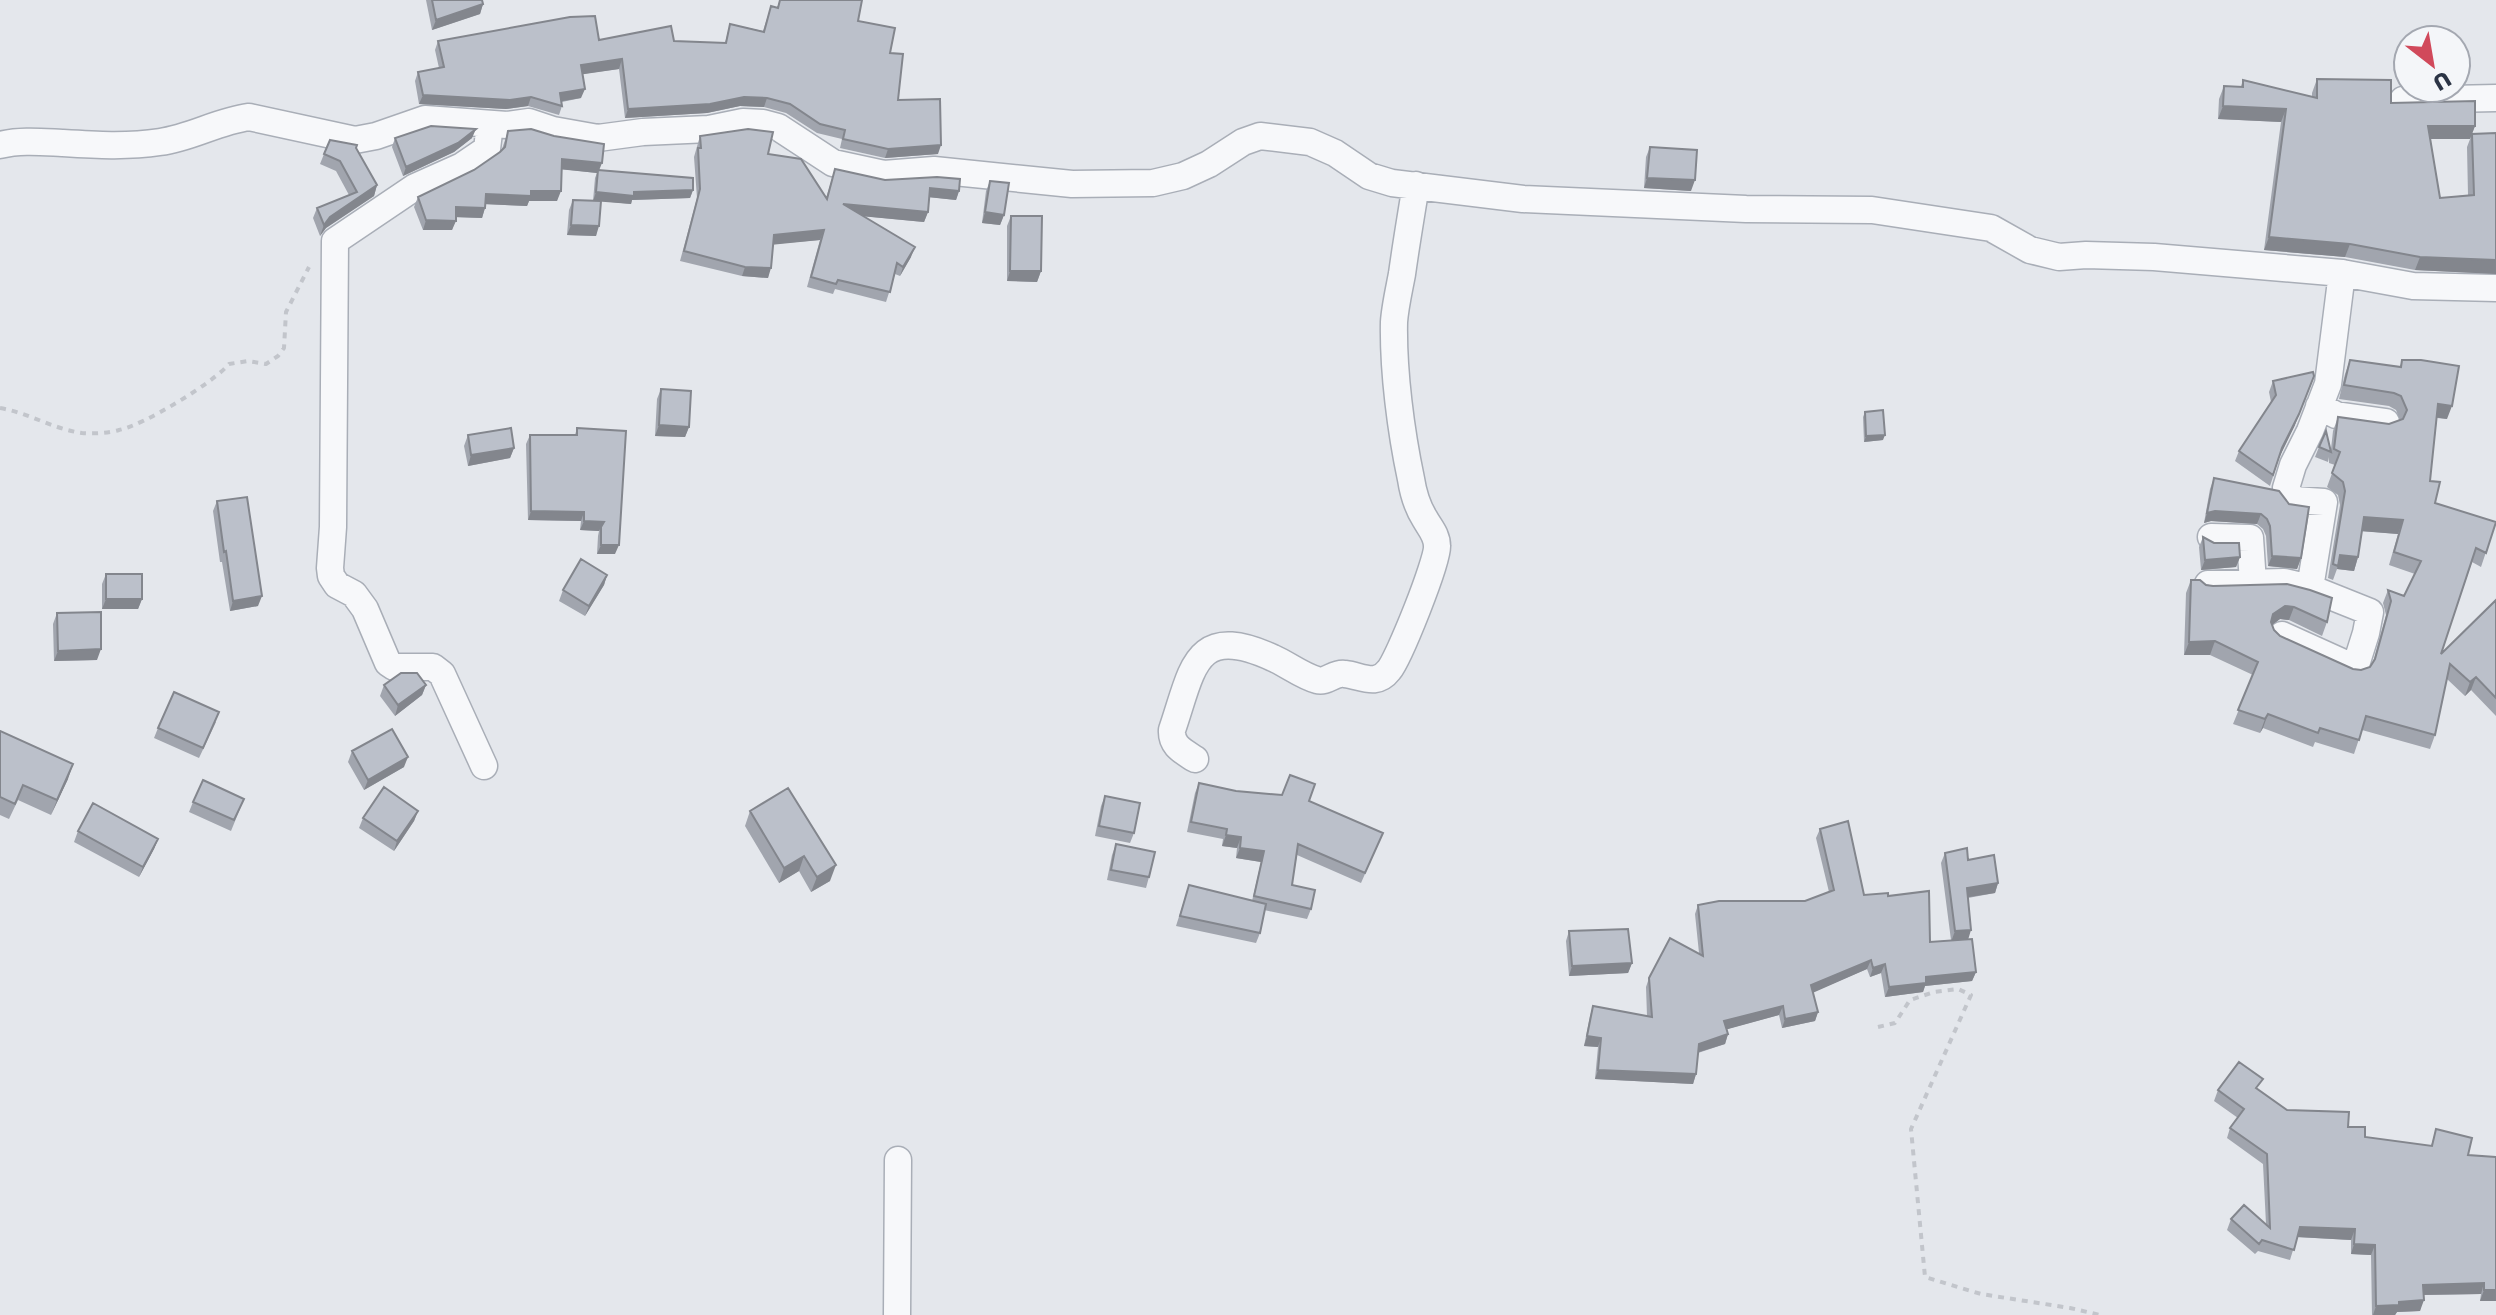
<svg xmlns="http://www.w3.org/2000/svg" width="2496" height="1315" font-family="'Golos Text',sans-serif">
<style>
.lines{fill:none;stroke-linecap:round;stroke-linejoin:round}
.minor-casing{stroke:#a9aeb7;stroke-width:29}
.path{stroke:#c2c5cb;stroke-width:4;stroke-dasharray:6 6;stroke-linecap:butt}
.minor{stroke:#f7f8fa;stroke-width:26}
.wall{fill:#a1a5ae}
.shaded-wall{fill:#83868d}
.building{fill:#bbc0ca;stroke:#83868d;stroke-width:2}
</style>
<rect width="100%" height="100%" fill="#e4e7ec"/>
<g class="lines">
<!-- minor casing -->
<g class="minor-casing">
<path id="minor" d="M 2403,100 L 2496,98
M 0,145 C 20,140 41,142 62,143 C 95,145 127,147 160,142 C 191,138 218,121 249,117 L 355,140 L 376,136 L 425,119 L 507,125 L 529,122 L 553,130 L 598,138 L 643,132 L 709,129 L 743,122 L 763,123 L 778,127 L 833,163 L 884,174 L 934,170 L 1072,184 L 1153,183 L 1183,176 L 1209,164 L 1243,142 L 1260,136 L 1310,142 L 1335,153 L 1369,176 L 1392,183 L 1523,199 L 1746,209 L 1872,210 L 1991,228 L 2030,250 L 2059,257 L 2086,255 L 2154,257 L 2342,273 L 2413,286 L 2496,288
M 2319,406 L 2336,415 L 2386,422
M 2211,537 L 2250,538 L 2253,583
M 2208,584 L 2284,582 L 2310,588
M 2282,635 L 2355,668 L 2366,633 L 2370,612 L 2310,588 L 2324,502 L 2293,500 L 2286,488 L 2293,465 L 2310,431 L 2328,384 L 2342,273
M 1195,759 C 1183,751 1171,746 1172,730 C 1193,669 1194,622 1273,658 C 1287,664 1302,676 1317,680 C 1327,683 1334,672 1345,674 C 1362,676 1376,687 1389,670 C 1399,658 1438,561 1437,546 C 1437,535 1430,528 1425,519 C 1418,508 1413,492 1411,479 C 1401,432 1393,371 1394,322 C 1395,307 1399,290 1402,274 C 1406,245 1411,215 1416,185
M 484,766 L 442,674 L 433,667 L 394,667 L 388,663 L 365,609 L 354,594 L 337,585 L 331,576 L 330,568 L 333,527 L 335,241 L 415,187 L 462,166 L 487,149 L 490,124
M 897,1315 L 898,1160"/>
</g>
<!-- path -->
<path class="path" d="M 0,408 C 29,413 53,429 82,433 C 93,434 109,433 119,430 C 144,425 213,383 229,364 L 248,361 L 266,364 L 278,356 L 284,348 L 286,312 L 309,267
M 1878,1027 L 1895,1023 L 1910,1000 L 1934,992 L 1958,989 L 1971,995 L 1911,1129 L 1925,1277 L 1981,1294 L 2070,1308 L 2100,1315"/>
<!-- minor -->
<use href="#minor" class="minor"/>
</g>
<!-- wall -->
<path class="wall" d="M 426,0 L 482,0 L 483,4 L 480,14 L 432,30 Z
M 780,0 L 862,0 L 858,21 L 890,53 L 898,100 L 938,154 L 885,158 L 840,148 L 842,139 L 817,133 L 786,113 L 764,107 L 740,106 L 707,113 L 625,118 L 619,69 L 582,74 L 581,98 L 562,102 L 562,106 L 559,115 L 528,106 L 506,109 L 419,104 L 415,81 L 418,72 L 439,68 L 435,50 L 438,41 L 599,40 L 725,43 L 730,24 L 763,31 L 771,6 L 777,8 Z
M 2317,79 L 2391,103 L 2475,126 L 2470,139 L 2430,139 L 2440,198 L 2468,195 L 2467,147 L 2472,134 L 2496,133 L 2496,274 L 2415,270 L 2345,257 L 2264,250 L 2281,122 L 2218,119 L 2219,99 L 2224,86 L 2241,86 L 2243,80 L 2312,97 L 2312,93 Z
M 508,131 L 600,170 L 693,190 L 690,198 L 632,200 L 631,204 L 601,201 L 596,236 L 567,235 L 569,210 L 573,200 L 593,201 L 595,178 L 597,173 L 561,169 L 557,201 L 529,201 L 527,206 L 486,204 L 482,218 L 456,217 L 452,230 L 423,230 L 414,207 L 418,197 L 474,170 L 500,152 L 502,149 Z
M 700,136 L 768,154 L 826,198 L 835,169 L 885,180 L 959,191 L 956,200 L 929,197 L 928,212 L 924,222 L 862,216 L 911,257 L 900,276 L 895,274 L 886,302 L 835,289 L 833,294 L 807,287 L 820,240 L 773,244 L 768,278 L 742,276 L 680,261 L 697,198 L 694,157 Z
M 395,138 L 472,138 L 454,152 L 403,176 L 392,147 Z
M 1650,147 L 1691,191 L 1644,188 L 1646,157 Z
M 356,148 L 377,185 L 374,196 L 326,228 L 320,236 L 313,218 L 317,208 L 349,195 L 336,171 L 320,164 L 324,154 Z
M 990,181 L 1004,215 L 1000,225 L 982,223 L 986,191 Z
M 1011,216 L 1041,271 L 1037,282 L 1007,281 L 1007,226 Z
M 2350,360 L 2400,367 L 2402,360 L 2447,419 L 2437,418 L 2430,481 L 2435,503 L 2496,522 L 2481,567 L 2472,562 L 2441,654 L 2496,600 L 2496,716 L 2471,690 L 2465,696 L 2447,679 L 2435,735 L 2430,749 L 2362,730 L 2354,754 L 2315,742 L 2313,747 L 2263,728 L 2260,733 L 2233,724 L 2253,675 L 2210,655 L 2184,655 L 2186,593 L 2191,580 L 2213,586 L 2287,584 L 2327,622 L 2322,636 L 2289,620 L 2280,619 L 2272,625 L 2274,630 L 2280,636 L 2353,669 L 2361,670 L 2370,667 L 2373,662 L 2386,615 L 2383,603 L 2388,590 L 2404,596 L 2415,574 L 2389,565 L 2398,534 L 2362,531 L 2358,557 L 2354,571 L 2337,569 L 2333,580 L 2328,578 L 2340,505 L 2338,495 L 2327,487 L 2335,465 L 2329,463 L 2329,457 L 2328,462 L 2315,457 L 2319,447 L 2331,449 L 2333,431 L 2338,417 L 2389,424 L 2400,420 L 2396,410 L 2389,406 L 2339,399 L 2345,374 Z
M 2273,381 L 2295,425 L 2280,455 L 2270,486 L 2235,461 L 2239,451 L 2271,402 L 2269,392 Z
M 661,389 L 689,427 L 685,437 L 655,436 L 657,399 Z
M 1865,412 L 1883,440 L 1864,442 L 1863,417 Z
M 577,428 L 615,554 L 597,554 L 598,536 L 599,531 L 580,530 L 581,521 L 528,520 L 526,444 L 530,435 L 575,435 Z
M 468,435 L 514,448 L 510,458 L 468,466 L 464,446 Z
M 2214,478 L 2279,491 L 2301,558 L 2297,569 L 2268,566 L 2266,536 L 2263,529 L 2257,524 L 2211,521 L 2204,523 L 2210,489 Z
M 217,501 L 258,606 L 230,611 L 222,562 L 220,562 L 213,511 Z
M 2203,537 L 2240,557 L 2236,567 L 2201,570 L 2199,547 Z
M 106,574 L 142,599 L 138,609 L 102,609 L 102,584 Z
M 607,575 L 604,585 L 585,616 L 559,601 L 563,590 Z
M 57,613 L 97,660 L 54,661 L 53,624 Z
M 384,685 L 426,685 L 422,695 L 395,716 L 380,696 Z
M 216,722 L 199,758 L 154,738 L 158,728 Z
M 0,731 L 68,779 L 51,815 L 18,800 L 9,819 L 0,815 Z
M 352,751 L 404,767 L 364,790 L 348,762 Z
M 1199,783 L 1236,791 L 1309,801 L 1383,833 L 1361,883 L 1297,855 L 1292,885 L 1311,909 L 1307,919 L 1264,910 L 1260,933 L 1256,943 L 1176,926 L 1189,885 L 1252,901 L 1261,862 L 1236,858 L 1237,848 L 1222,846 L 1223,839 L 1187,832 L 1195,793 Z
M 788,788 L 830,881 L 811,892 L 799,871 L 779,883 L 745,826 L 750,811 Z
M 1105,796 L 1134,833 L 1130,843 L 1095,836 L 1101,806 Z
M 244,799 L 231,831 L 189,812 L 193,802 Z
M 418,811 L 414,821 L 394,851 L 359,828 L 363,818 Z
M 1820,829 L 1864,895 L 1888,896 L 1930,942 L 1951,940 L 1941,863 L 1945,853 L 1968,860 L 1998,883 L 1995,893 L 1968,898 L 1968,939 L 1976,972 L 1972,981 L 1925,986 L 1923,992 L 1885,997 L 1881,973 L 1870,977 L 1867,969 L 1813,992 L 1818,1012 L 1815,1021 L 1782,1028 L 1779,1015 L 1727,1029 L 1728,1034 L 1725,1044 L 1698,1053 L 1696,1074 L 1693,1084 L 1595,1079 L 1598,1047 L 1584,1046 L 1590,1016 L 1593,1006 L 1647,1016 L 1646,987 L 1649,978 L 1699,953 L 1695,914 L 1698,905 L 1805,901 L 1829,892 L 1816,838 Z
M 78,831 L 158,839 L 154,849 L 139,877 L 74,842 Z
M 1116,844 L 1149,877 L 1146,888 L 1107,880 L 1112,855 Z
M 1569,931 L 1632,963 L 1628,973 L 1569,976 L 1566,941 Z
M 2218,1090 L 2259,1090 L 2287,1110 L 2348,1127 L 2365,1137 L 2431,1146 L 2436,1129 L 2468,1155 L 2495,1181 L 2496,1301 L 2480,1301 L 2481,1294 L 2423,1295 L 2420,1311 L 2397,1312 L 2395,1315 L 2372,1315 L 2371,1255 L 2351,1254 L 2351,1240 L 2297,1237 L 2290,1260 L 2258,1251 L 2255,1254 L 2227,1230 L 2231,1219 L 2266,1224 L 2263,1164 L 2227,1138 L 2230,1128 L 2238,1118 L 2214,1101 Z"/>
<!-- shaded-wall -->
<path class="shaded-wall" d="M 483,4 L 480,14 L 432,30 L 436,20 Z
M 622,59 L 619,69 L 578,75 L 581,65 Z
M 585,89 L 581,98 L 557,102 L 560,93 Z
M 423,95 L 531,97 L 528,106 L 506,109 L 419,104 Z
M 744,97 L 767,98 L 764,107 L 740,106 L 707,113 L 625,118 L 628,109 Z
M 2223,106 L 2286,109 L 2281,122 L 2218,119 Z
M 2428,126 L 2475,126 L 2470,139 L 2423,139 Z
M 476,129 L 472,138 L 454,152 L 403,176 L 406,167 Z
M 941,145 L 938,154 L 885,158 L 888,149 Z
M 562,159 L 602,163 L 598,173 L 598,170 L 597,173 L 558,169 Z
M 1647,178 L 1695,180 L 1691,191 L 1644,188 Z
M 377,185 L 374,196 L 326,228 L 320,236 L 324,225 L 330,217 Z
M 930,188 L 959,191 L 956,200 L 927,197 Z
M 693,190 L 690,198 L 632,200 L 631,204 L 593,201 L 596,192 Z
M 531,191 L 561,191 L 557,201 L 529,201 L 527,206 L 482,204 L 486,194 Z
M 843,204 L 928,212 L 924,222 L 839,214 Z
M 456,207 L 485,208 L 482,218 L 453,217 Z
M 985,212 L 1004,215 L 1000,225 L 982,223 Z
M 426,220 L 456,221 L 452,230 L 423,230 Z
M 571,225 L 599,226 L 596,236 L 567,235 Z
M 824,230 L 820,240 L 770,245 L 774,235 Z
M 2269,237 L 2350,244 L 2345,257 L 2264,250 Z
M 915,247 L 911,257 L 900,276 L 903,267 Z
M 2420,257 L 2496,260 L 2496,274 L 2415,270 Z
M 745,267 L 771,268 L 768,278 L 742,276 Z
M 1010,271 L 1041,271 L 1037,282 L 1007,281 Z
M 2310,386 L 2295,425 L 2279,458 L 2282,448 Z
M 2438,404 L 2452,406 L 2447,419 L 2433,417 Z
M 659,425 L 689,427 L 685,437 L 655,436 Z
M 1885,435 L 1883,440 L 1864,442 L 1866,436 Z
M 514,448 L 510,458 L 468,466 L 471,455 Z
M 531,511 L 584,512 L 581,521 L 528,520 Z
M 2215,511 L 2261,514 L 2257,524 L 2211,521 L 2204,523 L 2207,513 Z
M 2364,517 L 2403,520 L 2398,534 L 2359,531 Z
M 584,521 L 604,522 L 599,531 L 580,530 Z
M 601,545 L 619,545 L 615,554 L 597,554 Z
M 2340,555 L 2358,557 L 2354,571 L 2337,569 Z
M 2272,556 L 2301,558 L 2297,569 L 2268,566 Z
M 2240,557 L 2236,567 L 2201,570 L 2205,560 Z
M 607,575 L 604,585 L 585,616 L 589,606 Z
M 262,596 L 258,606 L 230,611 L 233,601 Z
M 106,599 L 142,599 L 138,609 L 102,609 Z
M 2285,606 L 2294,607 L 2289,620 L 2280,619 L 2268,628 L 2273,614 Z
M 2215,641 L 2210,655 L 2184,655 L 2189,642 Z
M 101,649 L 97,660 L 54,661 L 58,651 Z
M 2476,677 L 2471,690 L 2465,696 L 2470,682 Z
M 426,685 L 422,695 L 395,716 L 398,705 Z
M 2268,714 L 2263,728 L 2260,733 L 2265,719 Z
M 408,757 L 404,767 L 364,790 L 368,780 Z
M 73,764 L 68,779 L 51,815 L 57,800 Z
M 418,811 L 414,821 L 394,851 L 397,841 Z
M 1226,835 L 1241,837 L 1237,848 L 1222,846 Z
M 158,839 L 154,849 L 139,877 L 143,867 Z
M 1240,848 L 1264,851 L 1261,862 L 1236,858 Z
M 804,856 L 799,871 L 779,883 L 784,868 Z
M 836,865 L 830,881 L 811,892 L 817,877 Z
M 1998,883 L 1995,893 L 1963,898 L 1967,888 Z
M 1971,930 L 1968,940 L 1951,942 L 1955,931 Z
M 1871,960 L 1867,969 L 1808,995 L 1811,985 Z
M 1632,963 L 1628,973 L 1569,976 L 1572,966 Z
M 1885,964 L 1881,973 L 1870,977 L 1873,968 Z
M 1976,972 L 1972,981 L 1925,986 L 1923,992 L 1885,997 L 1889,987 L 1926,977 Z
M 1783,1006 L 1779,1015 L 1721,1031 L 1724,1021 Z
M 1818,1012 L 1815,1021 L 1782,1028 L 1785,1019 Z
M 1728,1034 L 1725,1044 L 1696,1053 L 1699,1044 Z
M 1587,1036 L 1601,1038 L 1598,1047 L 1584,1046 Z
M 1598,1070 L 1696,1074 L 1693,1084 L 1595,1079 Z
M 2300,1227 L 2355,1229 L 2351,1240 L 2297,1237 Z
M 2354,1244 L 2375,1245 L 2371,1255 L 2351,1254 Z
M 2484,1283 L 2481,1294 L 2419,1295 L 2423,1285 Z
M 2484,1290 L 2496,1290 L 2496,1301 L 2480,1301 Z
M 2424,1300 L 2420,1311 L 2397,1312 L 2395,1315 L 2373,1315 L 2376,1306 L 2399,1302 Z"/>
<!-- building -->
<path class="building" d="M 432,0 L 482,0 L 483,4 L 436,20 Z
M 780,0 L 862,0 L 858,21 L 895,28 L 890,53 L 903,54 L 898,100 L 940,99 L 941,145 L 888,149 L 843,139 L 845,130 L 820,124 L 790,104 L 767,98 L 744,97 L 710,104 L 628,109 L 622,59 L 581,65 L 585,89 L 560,93 L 562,106 L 531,97 L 510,100 L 423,95 L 418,72 L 444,67 L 438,41 L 570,17 L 595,16 L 599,40 L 671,26 L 674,41 L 726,43 L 730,24 L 764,32 L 771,6 L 778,8 Z
M 2317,79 L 2391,80 L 2391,103 L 2475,101 L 2475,126 L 2428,126 L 2440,198 L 2474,195 L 2472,134 L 2496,133 L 2496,260 L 2420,257 L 2350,244 L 2269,237 L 2286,109 L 2223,106 L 2224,86 L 2243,87 L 2243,80 L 2317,98 Z
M 431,126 L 476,129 L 458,143 L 406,167 L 395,138 Z
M 531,129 L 554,136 L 604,144 L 602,163 L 562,159 L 561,191 L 531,191 L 531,196 L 486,194 L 485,208 L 456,207 L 456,221 L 426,220 L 418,197 L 474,170 L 500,152 L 505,147 L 508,131 Z
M 748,129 L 773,132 L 768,154 L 801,159 L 827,199 L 835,169 L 885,180 L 937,177 L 960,179 L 959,191 L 930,188 L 928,212 L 843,204 L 915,247 L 903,267 L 897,263 L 890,292 L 838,280 L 836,284 L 811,277 L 824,230 L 774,235 L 771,268 L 745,267 L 684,251 L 700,189 L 698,148 L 701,148 L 700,136 Z
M 330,140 L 357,145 L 356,148 L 377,185 L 330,217 L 324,225 L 317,208 L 357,192 L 340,161 L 324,154 Z
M 1650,147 L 1697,150 L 1695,180 L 1647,178 Z
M 598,170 L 693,178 L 693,190 L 634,192 L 634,196 L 596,192 Z
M 990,181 L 1009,183 L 1004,215 L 985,212 Z
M 573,200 L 601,201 L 599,226 L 571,225 Z
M 1011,216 L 1042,216 L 1041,271 L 1010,271 Z
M 2350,360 L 2401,367 L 2402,360 L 2421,360 L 2459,366 L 2452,406 L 2438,404 L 2430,481 L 2440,482 L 2435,503 L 2496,522 L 2486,553 L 2476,548 L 2441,654 L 2496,600 L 2496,698 L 2476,677 L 2470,682 L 2450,664 L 2435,735 L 2366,716 L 2359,740 L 2320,728 L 2318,733 L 2268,714 L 2265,719 L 2238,710 L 2258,662 L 2215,641 L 2189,642 L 2191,580 L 2200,580 L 2206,585 L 2213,586 L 2287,584 L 2310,590 L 2332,598 L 2327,622 L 2294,607 L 2285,606 L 2273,614 L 2271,622 L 2274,630 L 2280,636 L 2353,669 L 2361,670 L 2370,667 L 2375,659 L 2391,601 L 2388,590 L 2404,596 L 2421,561 L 2394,552 L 2403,520 L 2364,517 L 2358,557 L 2340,555 L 2338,566 L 2333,564 L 2345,491 L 2343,482 L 2332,473 L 2340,452 L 2334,449 L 2338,417 L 2389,424 L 2403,419 L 2407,410 L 2401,396 L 2394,393 L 2344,385 Z
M 2313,372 L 2314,376 L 2299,414 L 2282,448 L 2273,475 L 2239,451 L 2276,395 L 2273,381 Z
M 661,389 L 691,391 L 689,427 L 659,425 Z
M 1883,410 L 1885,435 L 1866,436 L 1865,412 Z
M 511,428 L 514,448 L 471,455 L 468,435 Z
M 577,428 L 626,431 L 619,545 L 601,545 L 601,527 L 604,522 L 584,521 L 584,512 L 531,511 L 530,435 L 577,435 Z
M 2326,431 L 2331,452 L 2319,447 Z
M 2214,478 L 2279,491 L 2289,504 L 2309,507 L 2301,558 L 2272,556 L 2270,526 L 2267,519 L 2261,514 L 2215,511 L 2207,513 Z
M 247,497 L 262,596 L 233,601 L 226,551 L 224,552 L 217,501 Z
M 2203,537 L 2214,543 L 2239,543 L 2240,557 L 2205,560 Z
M 581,559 L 607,575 L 589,606 L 563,590 Z
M 106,574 L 142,574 L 142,599 L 106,599 Z
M 101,612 L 101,649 L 58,651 L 57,613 Z
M 401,673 L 417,673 L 426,685 L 398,705 L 384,685 Z
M 174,692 L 219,712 L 203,748 L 158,728 Z
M 392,729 L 408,757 L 368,780 L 352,751 Z
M 0,731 L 73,764 L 57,800 L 23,785 L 15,804 L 0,797 Z
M 1290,775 L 1315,784 L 1309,801 L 1383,833 L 1365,873 L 1298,844 L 1292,885 L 1315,890 L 1311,909 L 1254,896 L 1264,851 L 1240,848 L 1241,837 L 1226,835 L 1227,829 L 1191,822 L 1199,783 L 1236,791 L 1282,795 Z
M 203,780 L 244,799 L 234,820 L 193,802 Z
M 384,787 L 418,811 L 397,841 L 363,818 Z
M 788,788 L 836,865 L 817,877 L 804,856 L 784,868 L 750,811 Z
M 1105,796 L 1140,803 L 1134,833 L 1099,826 Z
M 93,803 L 158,839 L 143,867 L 78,831 Z
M 1848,821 L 1864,895 L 1888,893 L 1888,896 L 1929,891 L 1930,942 L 1972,939 L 1976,972 L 1926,977 L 1926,983 L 1889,987 L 1885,964 L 1873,968 L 1871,960 L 1811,985 L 1818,1012 L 1785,1019 L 1783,1006 L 1724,1021 L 1728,1034 L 1699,1044 L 1696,1074 L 1598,1070 L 1601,1038 L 1587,1036 L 1593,1006 L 1652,1017 L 1649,978 L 1670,938 L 1703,956 L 1698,905 L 1719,901 L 1805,901 L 1834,890 L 1820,829 Z
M 1116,844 L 1155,852 L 1149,877 L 1111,870 Z
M 1967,848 L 1968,860 L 1994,855 L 1998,883 L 1967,888 L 1971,930 L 1955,931 L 1945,853 Z
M 1189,885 L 1266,904 L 1260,933 L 1180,916 Z
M 1628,929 L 1632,963 L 1572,966 L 1569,931 Z
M 2239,1062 L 2263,1079 L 2256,1088 L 2287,1110 L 2349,1112 L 2348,1127 L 2365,1127 L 2365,1137 L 2432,1146 L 2436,1129 L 2472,1138 L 2468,1155 L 2496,1157 L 2496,1290 L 2484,1290 L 2484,1283 L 2423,1285 L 2424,1300 L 2399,1302 L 2399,1305 L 2376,1306 L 2375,1245 L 2354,1244 L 2355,1229 L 2300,1227 L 2294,1250 L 2262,1240 L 2259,1244 L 2231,1219 L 2244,1205 L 2270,1228 L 2267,1154 L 2230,1128 L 2244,1109 L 2218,1090 Z"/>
<!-- north arrow -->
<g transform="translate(2432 64) rotate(149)"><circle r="38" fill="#f4f6f9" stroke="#a4a8b1" stroke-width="2"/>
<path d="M0-6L14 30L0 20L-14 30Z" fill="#d1495b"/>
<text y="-12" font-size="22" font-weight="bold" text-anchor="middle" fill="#2b3445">U</text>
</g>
</svg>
